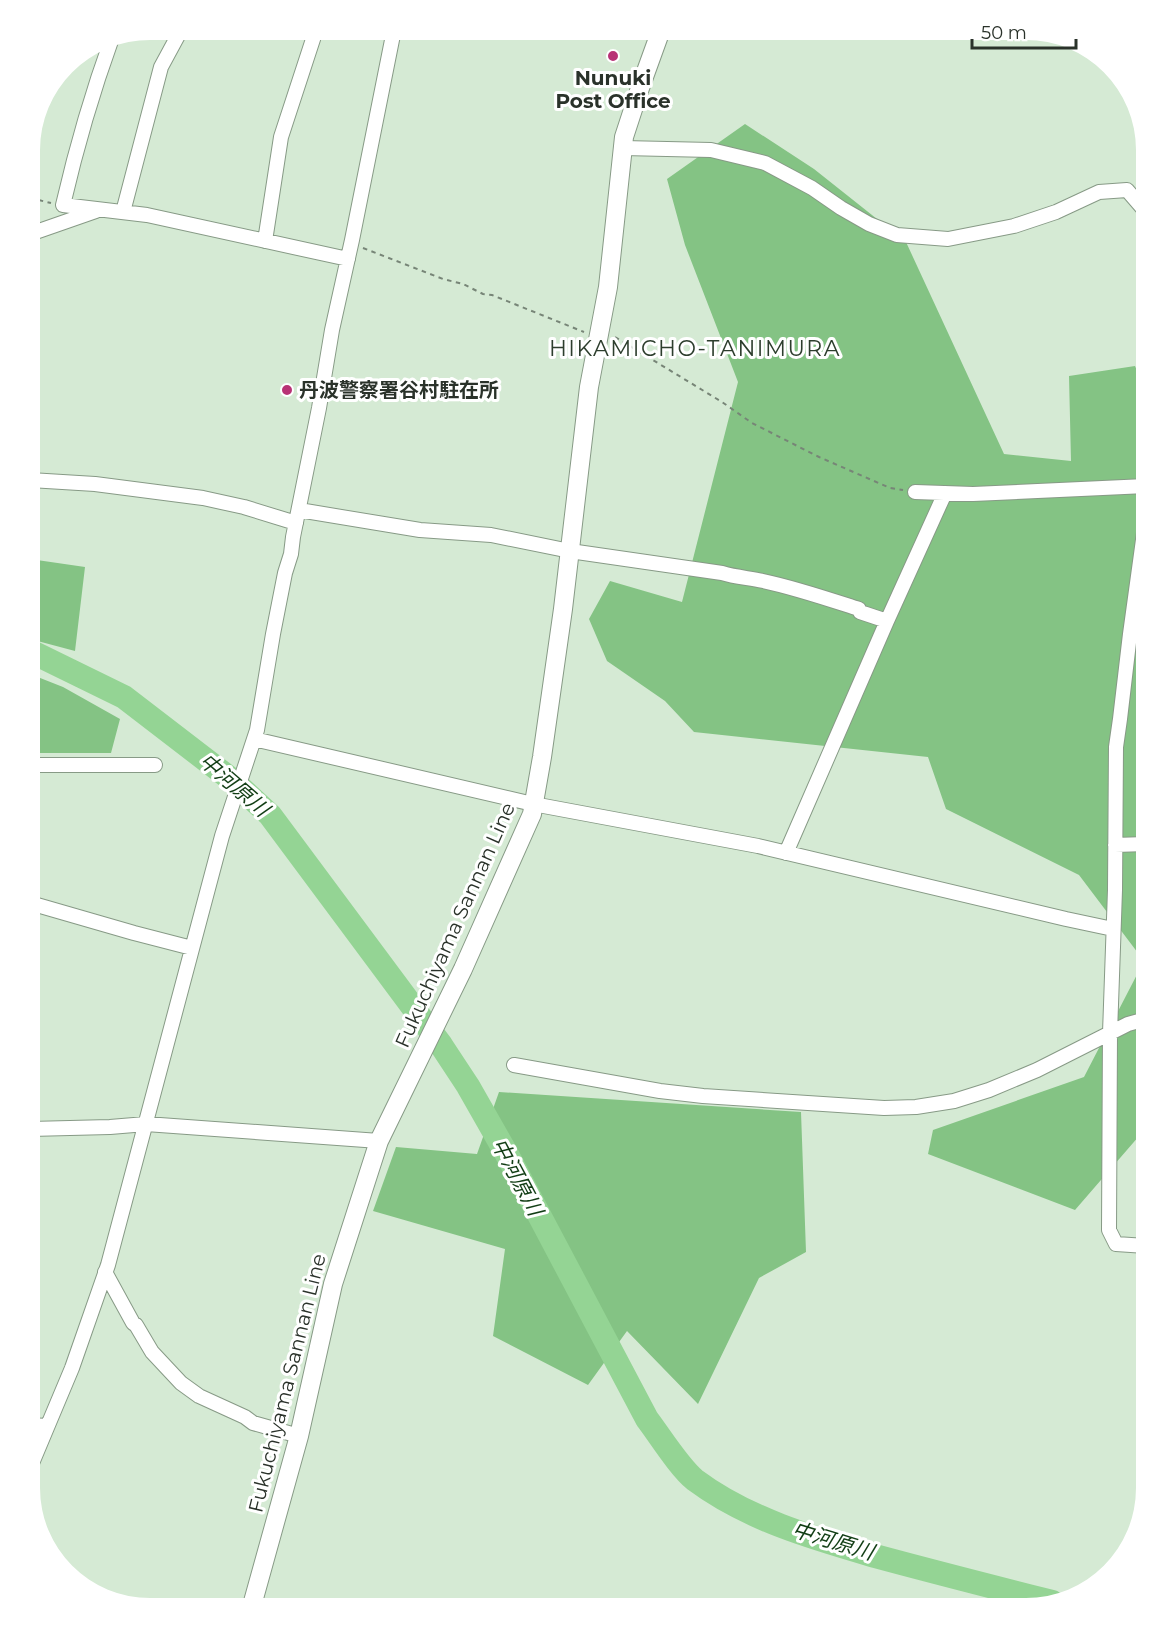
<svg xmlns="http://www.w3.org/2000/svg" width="1176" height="1639" font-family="Montserrat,'Noto Sans JP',sans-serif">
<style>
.forest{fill:#84c384}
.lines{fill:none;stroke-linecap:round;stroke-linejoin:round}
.river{stroke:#94d494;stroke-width:24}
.street-casing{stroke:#879a86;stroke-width:16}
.secondary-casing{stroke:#879a86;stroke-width:20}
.path{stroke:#778577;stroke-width:2;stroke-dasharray:4.5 4.5;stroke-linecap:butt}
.street{stroke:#fff;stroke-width:14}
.secondary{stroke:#fff;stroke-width:18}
.poi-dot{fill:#b83275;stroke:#fff;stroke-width:2}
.labels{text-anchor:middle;stroke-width:6;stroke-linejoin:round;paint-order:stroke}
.poi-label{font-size:20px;font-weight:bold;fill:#2a322a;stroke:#fff}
.street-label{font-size:20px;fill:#2a322a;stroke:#fff}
.water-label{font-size:21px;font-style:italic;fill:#123e15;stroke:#fff}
.quarter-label{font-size:22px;letter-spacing:1.5px;fill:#2d3e2d;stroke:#fff}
</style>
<rect width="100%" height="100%" fill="#d5ead4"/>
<!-- forest -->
<path class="forest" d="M 745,124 L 814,169 L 906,242 L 1004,454 L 1071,461 L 1069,376 L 1135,366 L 1146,391 L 1146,1128 L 1075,1210 L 928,1154 L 933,1130 L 1084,1077 L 1144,961 L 1079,875 L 946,809 L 928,757 L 694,732 L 665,701 L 607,661 L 589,619 L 610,581 L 682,602 L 738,382 L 685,245 L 667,179 Z
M 30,559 L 85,567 L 75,651 L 30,639 Z
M 30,674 L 63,687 L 120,719 L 111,753 L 30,753 Z
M 499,1092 L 801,1112 L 806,1252 L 759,1278 L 698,1404 L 627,1331 L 588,1385 L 493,1336 L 505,1249 L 373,1211 L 396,1147 L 477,1154 Z"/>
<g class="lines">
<!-- river -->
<path class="river" d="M 30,651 L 124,697 L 232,780 L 270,815 L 441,1045 L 468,1086 L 509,1158 L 647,1419 C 660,1436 679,1467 695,1480 C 747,1519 813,1538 875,1556 C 934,1572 993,1587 1052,1602"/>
<!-- street casing -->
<g class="street-casing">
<path id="street" d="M 112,38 C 92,93 76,149 63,205 L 147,215 L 348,259
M 623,148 L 711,150 L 765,163 L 812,188 L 841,208 L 869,224 L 897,235 L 948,239 L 1014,226 L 1056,212 L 1099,192 L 1127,190 L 1146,212
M 123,212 L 161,67 L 181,30
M 30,234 L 96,211
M 265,241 L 281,137 L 316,30
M 30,480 L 95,484 L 203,498 L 244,507 L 296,523
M 915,492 L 973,494 L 1146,486
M 299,510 L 420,530 L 491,535 L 570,551 L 722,573 C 735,577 749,578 763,581 C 796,588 828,599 859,609 L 860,612 L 887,621
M 254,739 L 533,804 L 758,846 L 1066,919 L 1113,929
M 30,765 L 155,765
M 1115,845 L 1146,844
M 786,853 L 887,621 L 945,493
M 30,903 L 134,933 L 192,948
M 514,1065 L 660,1091 L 703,1096 L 884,1108 L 916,1107 L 954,1101 L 989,1090 L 1037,1070 L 1128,1024 L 1146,1019
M 30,1129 L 110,1127 L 146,1124 L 379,1141
M 1146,1246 L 1116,1244 L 1109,1230 L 1110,1033 L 1115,890 L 1116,747 L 1120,719 L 1130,634 L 1146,518
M 105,1272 L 133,1323 L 136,1325 L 152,1352 L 181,1383 L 199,1396 L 245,1417 L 253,1423 L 299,1436
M 30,1425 L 47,1426
M 30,1468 L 72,1368 L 108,1265 L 222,836 L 257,730 L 273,634 L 285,573 L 291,554 L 293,537 L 319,408 L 332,330 L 352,240 L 394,30"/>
</g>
<!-- secondary casing -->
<g class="secondary-casing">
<path id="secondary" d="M 251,1609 L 299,1436 L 333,1284 L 379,1141 L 463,969 L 532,814 L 542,757 L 563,609 L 589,387 L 608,287 L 624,137 L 640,88 L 661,30"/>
</g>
<!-- path -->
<path class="path" d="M 30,198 L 51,203
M 363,248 L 443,279 L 463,284 L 483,294 L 492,295 L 584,332
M 615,337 L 722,402 L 752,423 L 819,457 L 890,488 L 903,490"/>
<!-- street -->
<use href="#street" class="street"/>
<!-- secondary -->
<use href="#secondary" class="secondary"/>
</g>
<!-- markers -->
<g class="poi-dot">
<circle cx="613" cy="56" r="6"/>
<circle cx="287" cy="390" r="6"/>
</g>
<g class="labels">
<!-- poi labels -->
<g class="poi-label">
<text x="613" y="85">Nunuki<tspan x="613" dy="23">Post Office</tspan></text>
<text x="299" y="397" text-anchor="start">丹波警察署谷村駐在所</text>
</g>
<!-- street labels -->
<g class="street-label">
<text transform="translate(455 925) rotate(-66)" y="7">Fukuchiyama Sannan Line</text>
<text transform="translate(287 1383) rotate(-76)" y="7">Fukuchiyama Sannan Line</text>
</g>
<!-- water labels -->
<g class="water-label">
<text transform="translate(234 785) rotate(41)" y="7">中河原川</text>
<text transform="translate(517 1177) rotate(62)" y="7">中河原川</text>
<text transform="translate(833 1541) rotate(17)" y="7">中河原川</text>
</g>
<!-- quarter labels -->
<g class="quarter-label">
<text x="695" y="356">HIKAMICHO-TANIMURA</text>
</g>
</g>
<!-- crop -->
<path d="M0 0H1176V1639H0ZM150 40H1026A110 110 0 0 1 1136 150V1488A110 110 0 0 1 1026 1598H150A110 110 0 0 1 40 1488V150A110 110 0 0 1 150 40Z" fill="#fff" fill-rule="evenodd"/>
<!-- scale -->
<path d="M972 39v9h104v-9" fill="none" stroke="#2a322a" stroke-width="3"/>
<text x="981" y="39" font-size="18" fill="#2a322a" stroke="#ffffff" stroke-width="4.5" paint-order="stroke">50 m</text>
</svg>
